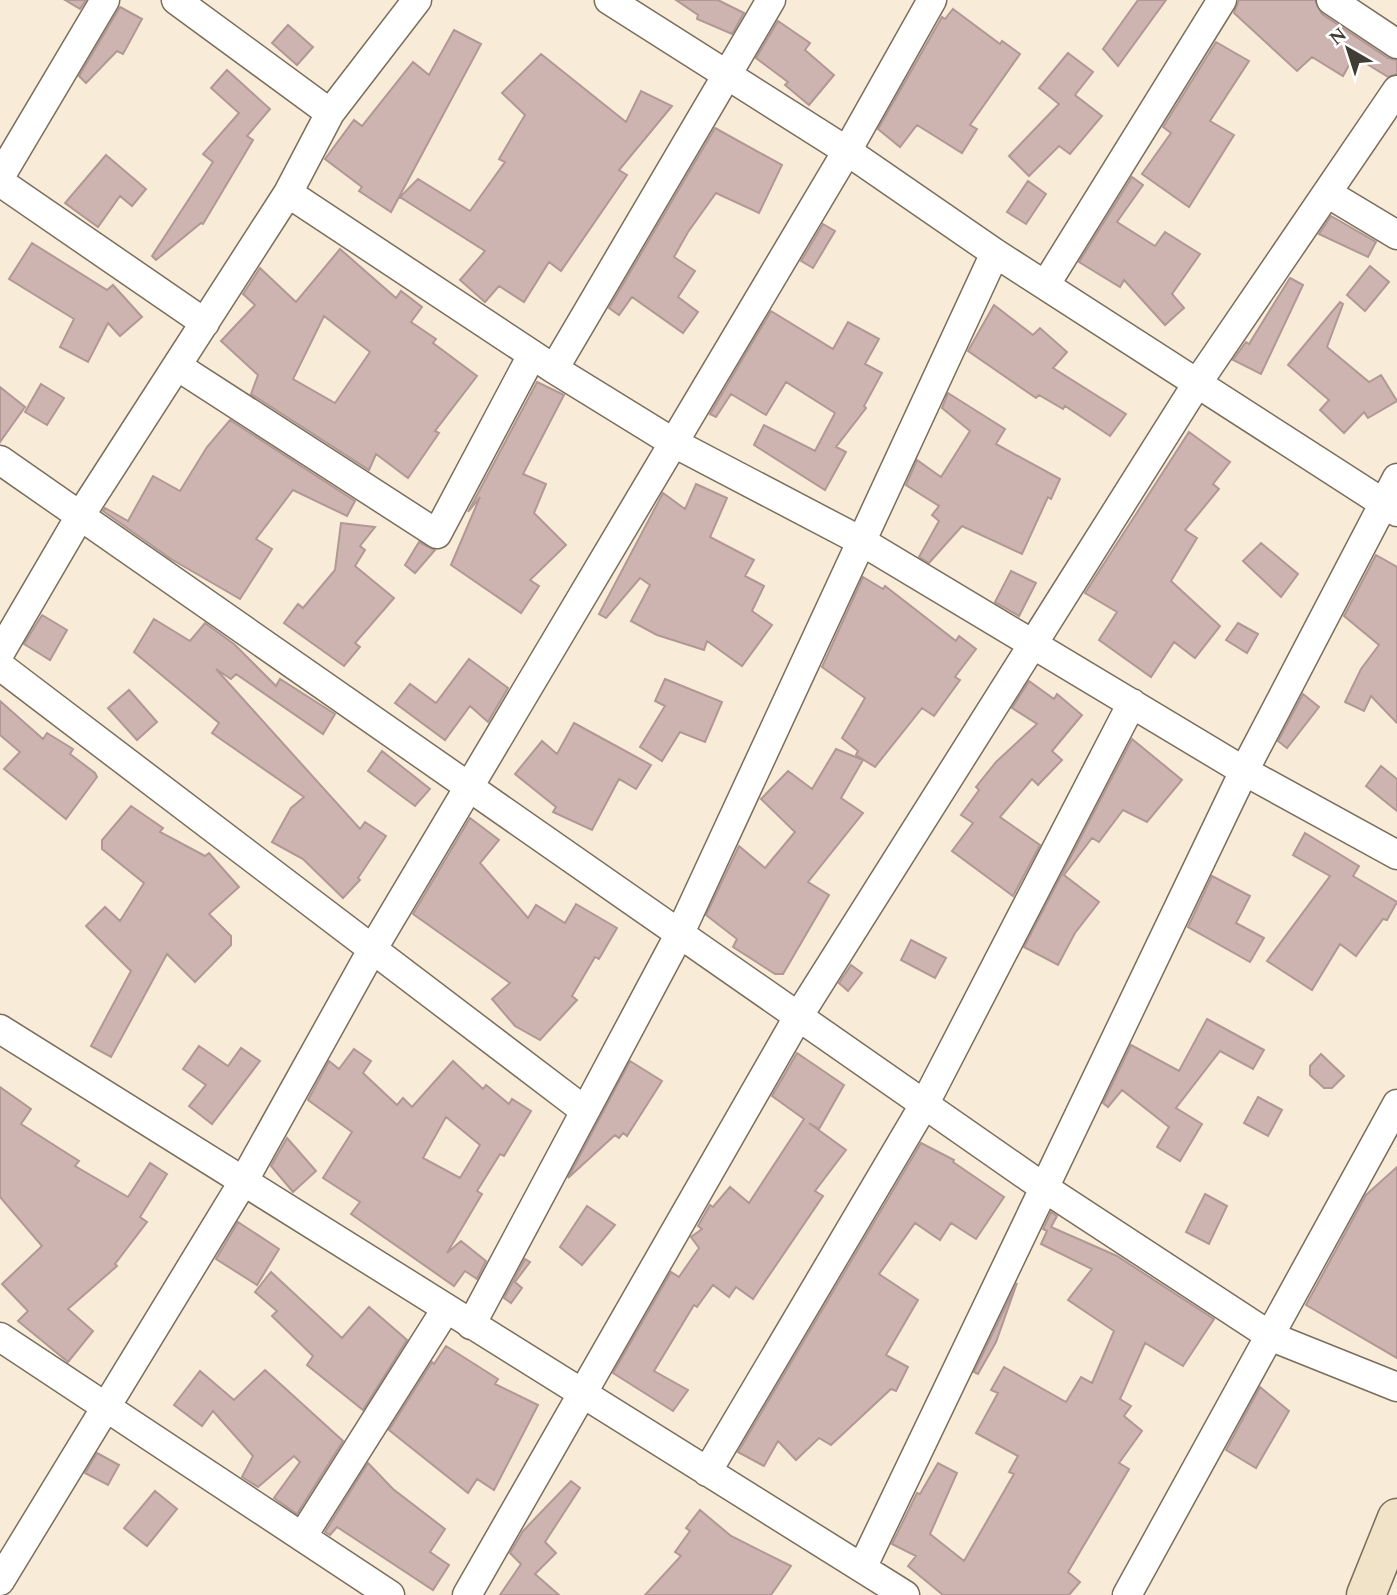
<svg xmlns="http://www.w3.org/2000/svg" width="1397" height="1595" font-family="Spectral,serif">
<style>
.building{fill:#cdb4b0;stroke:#b19895;stroke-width:2;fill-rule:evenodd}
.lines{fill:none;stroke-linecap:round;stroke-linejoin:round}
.street-casing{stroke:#7a6e5c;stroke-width:31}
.secondary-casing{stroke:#7a6e5c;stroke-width:41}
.street{stroke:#fff;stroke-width:28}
.secondary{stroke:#f0e3c7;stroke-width:38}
</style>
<rect width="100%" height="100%" fill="#f8ebd7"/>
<!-- building -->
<path class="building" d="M 65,0 L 86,0 L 80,9 Z
M 676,0 L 718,0 L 744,13 L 732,34 L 697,19 L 698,15 Z
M 1138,0 L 1166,0 L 1118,66 L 1103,49 Z
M 1239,0 L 1315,0 L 1322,14 L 1388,58 L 1397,60 L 1397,74 L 1388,77 L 1354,56 L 1343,76 L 1312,57 L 1297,71 L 1234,13 Z
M 120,7 L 142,19 L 123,54 L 117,51 L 86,83 L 79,76 Z
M 953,9 L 1000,44 L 1002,41 L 1020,54 L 970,125 L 977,129 L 962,153 L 917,125 L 900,147 L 878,129 L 942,17 L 945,19 Z
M 778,21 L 810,43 L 805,50 L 834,75 L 809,105 L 785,85 L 788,82 L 756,58 Z
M 288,25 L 313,47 L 297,65 L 272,43 Z
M 454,30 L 481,44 L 391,212 L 359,191 L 362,187 L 325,159 L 354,120 L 362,126 L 413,62 L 429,75 Z
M 1216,42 L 1249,61 L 1210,121 L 1234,135 L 1189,207 L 1142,174 L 1171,133 L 1163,127 Z
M 1068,53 L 1093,72 L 1075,95 L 1102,116 L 1070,154 L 1059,146 L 1029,176 L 1009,156 L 1059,104 L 1039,88 Z
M 541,54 L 626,122 L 641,91 L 672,106 L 619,170 L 627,175 L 561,271 L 549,262 L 524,302 L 499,286 L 485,302 L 460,280 L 485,251 L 400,197 L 418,179 L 470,211 L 505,162 L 499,159 L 525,115 L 502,93 Z
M 227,70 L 270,109 L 247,136 L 253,140 L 203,224 L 201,223 L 156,260 L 152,256 L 213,162 L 203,154 L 239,113 L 211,88 Z
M 715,128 L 782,165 L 759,213 L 716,193 L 688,232 L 674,257 L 695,271 L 678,297 L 698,312 L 683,333 L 632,297 L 619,315 L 609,308 Z
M 106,155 L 146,189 L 132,206 L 120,196 L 98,227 L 65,203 Z
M 1132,177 L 1143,185 L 1117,222 L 1155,246 L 1165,232 L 1200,254 L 1172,294 L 1184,308 L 1165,325 L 1124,280 L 1120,287 L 1079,262 Z
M 1028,181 L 1046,194 L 1026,224 L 1007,212 Z
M 1331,216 L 1376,242 L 1368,257 L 1319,234 Z
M 823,224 L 835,231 L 813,268 L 801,261 Z
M 32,243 L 107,290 L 113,285 L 142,317 L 120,336 L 108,323 L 88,362 L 60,347 L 74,319 L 9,279 Z
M 340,249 L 396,298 L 401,291 L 422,307 L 411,322 L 436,339 L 433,343 L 477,376 L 435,431 L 439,433 L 408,478 L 376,454 L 369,470 L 251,394 L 258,375 L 221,341 L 255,305 L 243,294 L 260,268 L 296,302 ZM 324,316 L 370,352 L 335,403 L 293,379 Z
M 1370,266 L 1389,282 L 1365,311 L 1347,295 Z
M 1290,278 L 1303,285 L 1261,374 L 1233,360 L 1246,342 L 1249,344 Z
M 1340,302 L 1343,304 L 1327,347 L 1369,382 L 1381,375 L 1397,401 L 1368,418 L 1364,412 L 1344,433 L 1320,410 L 1329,400 L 1288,365 Z
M 994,305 L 1033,335 L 1040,328 L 1067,352 L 1053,368 L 1126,414 L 1110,436 L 1065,406 L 1063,409 L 1039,395 L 1036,398 L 968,351 Z
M 771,311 L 833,349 L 848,322 L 879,339 L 865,364 L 882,373 L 864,406 L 866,408 L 836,447 L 846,452 L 825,490 L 754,445 L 764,425 L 815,451 L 835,413 L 786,382 L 766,415 L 731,394 L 716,417 L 710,414 Z
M 537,382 L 564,395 L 523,474 L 546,484 L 534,513 L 566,545 L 530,580 L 539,586 L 521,613 L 451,565 L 480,497 L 468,512 Z
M 41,384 L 64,398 L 47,425 L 25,412 Z
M 0,387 L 25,407 L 0,442 Z
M 948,393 L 1005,429 L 996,444 L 1060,479 L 1051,499 L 1048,497 L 1022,554 L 962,526 L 929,563 L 919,557 L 939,521 L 932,515 L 939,506 L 906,485 L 917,460 L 941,477 L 970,431 L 942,408 Z
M 230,420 L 355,501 L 347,516 L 293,490 L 256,539 L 272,549 L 240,599 L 171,559 L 103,511 L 105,508 L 128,521 L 153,476 L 180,491 L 207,447 Z
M 1189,432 L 1230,462 L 1213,484 L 1219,489 L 1185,530 L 1197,538 L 1171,581 L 1220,626 L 1195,658 L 1174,642 L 1151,677 L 1099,640 L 1117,612 L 1085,593 Z
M 696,484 L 727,498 L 710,537 L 754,560 L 745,576 L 764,586 L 752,611 L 772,625 L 742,666 L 707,641 L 704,650 L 657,635 L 631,621 L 650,585 L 640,578 L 606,618 L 599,614 L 663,493 L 685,509 Z
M 341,523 L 375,527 L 360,546 L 365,550 L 355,566 L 394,598 L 355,643 L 360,647 L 344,666 L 284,623 L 298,604 L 303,608 L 335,570 Z
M 419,542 L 435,550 L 415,573 L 405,565 Z
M 1261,543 L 1298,574 L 1281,597 L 1243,561 Z
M 1376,555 L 1397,567 L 1397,723 L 1371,696 L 1364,711 L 1345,702 L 1361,669 L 1379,645 L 1344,616 Z
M 1011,571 L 1036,583 L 1019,616 L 995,602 Z
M 863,577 L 883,589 L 885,586 L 956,641 L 959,636 L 976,649 L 955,677 L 960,680 L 934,716 L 922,708 L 875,767 L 856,755 L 858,751 L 842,738 L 865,698 L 822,667 Z
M 42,615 L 67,630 L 50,660 L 24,644 Z
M 154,619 L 190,641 L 205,623 L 234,644 L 276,686 L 280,679 L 335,714 L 323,734 L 236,674 L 231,679 L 216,669 L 360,829 L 365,822 L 386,836 L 358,878 L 360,880 L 343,898 L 303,859 L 272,842 L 291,808 L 304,797 L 212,733 L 219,723 L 134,652 Z
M 1238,623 L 1258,634 L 1247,653 L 1226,640 Z
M 469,659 L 508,688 L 488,722 L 470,706 L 445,740 L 395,703 L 410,684 L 436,703 Z
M 665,679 L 722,702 L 705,742 L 680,732 L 662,761 L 640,747 L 665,706 L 655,701 Z
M 1029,681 L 1054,699 L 1057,694 L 1082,715 L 1052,751 L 1062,760 L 1038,785 L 1032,779 L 1000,817 L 1040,845 L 1013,896 L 952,851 L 973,823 L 961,815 L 979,790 L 976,787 L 996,762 L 1037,724 L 1012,708 Z
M 129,690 L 157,722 L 137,740 L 108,708 Z
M 1303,694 L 1319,707 L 1287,748 L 1278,741 Z
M 0,701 L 43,739 L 47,733 L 73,749 L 70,754 L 95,773 L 97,777 L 66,819 L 4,769 L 20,752 L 0,735 Z
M 574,723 L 651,765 L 636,789 L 619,779 L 592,830 L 553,812 L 556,807 L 515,774 L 542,741 L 557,754 Z
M 1132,739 L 1182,780 L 1147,822 L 1123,810 L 1099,842 L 1092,838 L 1064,875 L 1099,902 L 1075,933 L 1058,965 L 1024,947 Z
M 836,749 L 863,760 L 841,798 L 863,813 L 808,882 L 829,895 L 783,974 L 775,974 L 733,947 L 737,939 L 706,915 L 739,846 L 765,868 L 795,832 L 761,799 L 788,771 L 812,789 Z
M 382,751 L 430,789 L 415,806 L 368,771 Z
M 1381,766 L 1397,779 L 1397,811 L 1366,786 Z
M 131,806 L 163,828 L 160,832 L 205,856 L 209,853 L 239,887 L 209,914 L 231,936 L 231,945 L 195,982 L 167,954 L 111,1057 L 91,1046 L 131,971 L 86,926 L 105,907 L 120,921 L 144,883 L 102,849 L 102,840 Z
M 470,818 L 499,840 L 480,863 L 528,918 L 536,905 L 565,923 L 576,904 L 617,928 L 599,959 L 595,957 L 572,996 L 577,1000 L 540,1040 L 515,1026 L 492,999 L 510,983 L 413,914 Z
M 1305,833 L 1359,866 L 1353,876 L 1397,902 L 1387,920 L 1383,919 L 1356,956 L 1340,944 L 1312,990 L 1267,961 L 1330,876 L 1293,855 Z
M 1212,876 L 1250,896 L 1236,923 L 1264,938 L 1250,962 L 1188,927 Z
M 911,940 L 946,958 L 935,978 L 901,960 Z
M 851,965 L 862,973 L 848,991 L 839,983 Z
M 1207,1019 L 1264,1050 L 1253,1069 L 1220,1051 L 1176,1108 L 1202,1124 L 1180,1161 L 1157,1147 L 1169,1127 L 1122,1090 L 1108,1107 L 1103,1103 L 1131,1045 L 1179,1071 Z
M 199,1046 L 228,1066 L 241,1048 L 260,1061 L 212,1124 L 189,1106 L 206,1085 L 183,1069 Z
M 354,1049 L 371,1061 L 363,1073 L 397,1105 L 403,1098 L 412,1107 L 453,1061 L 483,1089 L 486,1085 L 509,1104 L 512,1099 L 531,1111 L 504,1156 L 500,1154 L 477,1191 L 482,1194 L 447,1253 L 461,1241 L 486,1261 L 477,1279 L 465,1271 L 454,1286 L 351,1214 L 360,1202 L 323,1178 L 352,1132 L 308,1100 L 329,1061 L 339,1069 ZM 446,1117 L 480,1145 L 460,1178 L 423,1158 Z
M 797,1053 L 844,1085 L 819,1129 L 809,1123 L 846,1150 L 815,1191 L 823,1196 L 753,1299 L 736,1287 L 729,1297 L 713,1285 L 697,1307 L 694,1305 L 654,1371 L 688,1390 L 673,1411 L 613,1373 L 671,1272 L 679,1277 L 699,1248 L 691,1237 L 702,1229 L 698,1226 L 710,1205 L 713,1207 L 730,1187 L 749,1203 L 804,1119 L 772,1096 Z
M 1321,1054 L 1344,1076 L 1332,1088 L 1324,1088 L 1310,1075 L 1310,1066 Z
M 630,1061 L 662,1081 L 627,1136 L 623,1133 L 619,1138 L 615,1135 L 568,1178 Z
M 0,1087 L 31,1109 L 21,1124 L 79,1161 L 75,1166 L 128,1197 L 150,1163 L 167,1174 L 140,1217 L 147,1222 L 115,1264 L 117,1266 L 68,1309 L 93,1331 L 68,1362 L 18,1321 L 28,1311 L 2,1284 L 42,1246 L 0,1197 Z
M 1258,1097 L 1282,1110 L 1268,1136 L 1244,1123 Z
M 287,1138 L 316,1171 L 293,1192 L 271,1166 Z
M 921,1143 L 954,1160 L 953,1162 L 1004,1197 L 976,1239 L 951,1223 L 940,1240 L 915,1223 L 879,1274 L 918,1300 L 886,1355 L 908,1367 L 896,1391 L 891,1389 L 831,1445 L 819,1438 L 796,1460 L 778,1441 L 764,1466 L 738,1452 Z
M 1397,1167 L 1397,1358 L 1306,1305 L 1366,1195 Z
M 1205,1194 L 1227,1206 L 1209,1244 L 1186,1232 Z
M 587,1206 L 615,1225 L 582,1265 L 560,1247 Z
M 1051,1212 L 1057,1216 L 1051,1227 L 1117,1256 L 1214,1319 L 1183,1366 L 1145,1343 L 1120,1399 L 1131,1406 L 1124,1416 L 1142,1431 L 1119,1463 L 1129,1469 L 1068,1572 L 1080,1582 L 1069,1595 L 943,1595 L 908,1566 L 916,1556 L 892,1544 L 917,1493 L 920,1494 L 938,1463 L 957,1473 L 930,1534 L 964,1561 L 1014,1474 L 1009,1472 L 1018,1456 L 976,1433 L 998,1393 L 991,1390 L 1004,1367 L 1066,1402 L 1081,1377 L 1092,1383 L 1114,1331 L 1068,1300 L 1092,1269 L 1041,1244 L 1047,1231 L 1043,1229 Z
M 238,1222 L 279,1249 L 257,1285 L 216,1259 Z
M 525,1259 L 530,1262 L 515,1282 L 522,1288 L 511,1303 L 504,1298 Z
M 271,1272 L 342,1338 L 369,1307 L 407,1340 L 363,1410 L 307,1365 L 313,1356 L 272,1316 L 277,1311 L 255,1292 Z
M 1017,1283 L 996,1342 L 978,1374 L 974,1372 Z
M 446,1346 L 498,1379 L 495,1384 L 538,1405 L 494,1490 L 477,1479 L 468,1493 L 389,1430 L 432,1362 L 434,1364 Z
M 265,1370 L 343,1441 L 297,1514 L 274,1498 L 300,1462 L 294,1456 L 258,1487 L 242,1477 L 253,1456 L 213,1411 L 202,1426 L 174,1405 L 200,1371 L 234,1400 Z
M 1260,1387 L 1289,1411 L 1256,1468 L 1226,1450 Z
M 97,1453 L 119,1465 L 108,1485 L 85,1473 Z
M 368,1463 L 393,1489 L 445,1529 L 430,1552 L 449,1565 L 433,1590 L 337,1527 L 330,1535 L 325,1532 Z
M 571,1481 L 580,1488 L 545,1542 L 556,1553 L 535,1574 L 559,1595 L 500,1595 L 521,1564 L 510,1553 L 523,1531 Z
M 155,1491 L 177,1509 L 147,1546 L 124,1528 Z
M 700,1510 L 731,1536 L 791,1566 L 771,1595 L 645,1595 L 681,1556 L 675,1552 L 690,1531 L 686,1528 Z"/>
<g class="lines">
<!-- street casing -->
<g class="street-casing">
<path id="street" d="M 176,0 L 330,113
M 609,0 L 847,151 L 995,253 L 1397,512
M 1331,0 L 1397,44
M 0,177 L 105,0
M 0,182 L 205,323
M 288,193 L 554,369 L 674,443 L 861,541 L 1244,771 L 1397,855
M 1327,193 L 1397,235
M 1046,284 L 1222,0
M 177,366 L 437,534 L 532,355
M 554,369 L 771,0
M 0,460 L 1043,1187 L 1272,1337 L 1397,1387
M 0,653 L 80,516 L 288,193 L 330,113 L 417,0
M 0,666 L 584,1110
M 0,1029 L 905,1595
M 471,1325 L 679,935 L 995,253
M 0,1337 L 390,1595
M 707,1472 L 924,1105 L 1132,703
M 302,1537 L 446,1309
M 862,1568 L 1244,771 L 1397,478
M 0,1581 L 243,1182 L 372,950 L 847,151 L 932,0
M 467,1595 L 798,1017 L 1198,382 L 1397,90
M 1127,1595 L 1397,1104"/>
</g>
<!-- secondary casing -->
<g class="secondary-casing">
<path id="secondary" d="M 1366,1595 L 1397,1518"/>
</g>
<!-- street -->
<use href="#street" class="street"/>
<!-- secondary -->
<use href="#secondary" class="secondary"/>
</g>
<!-- north arrow -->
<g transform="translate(1348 49) rotate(321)" stroke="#ffffff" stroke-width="5" paint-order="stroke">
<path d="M0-5L12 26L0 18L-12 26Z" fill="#413c34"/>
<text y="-10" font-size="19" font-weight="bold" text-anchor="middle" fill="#413c34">N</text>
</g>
</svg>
